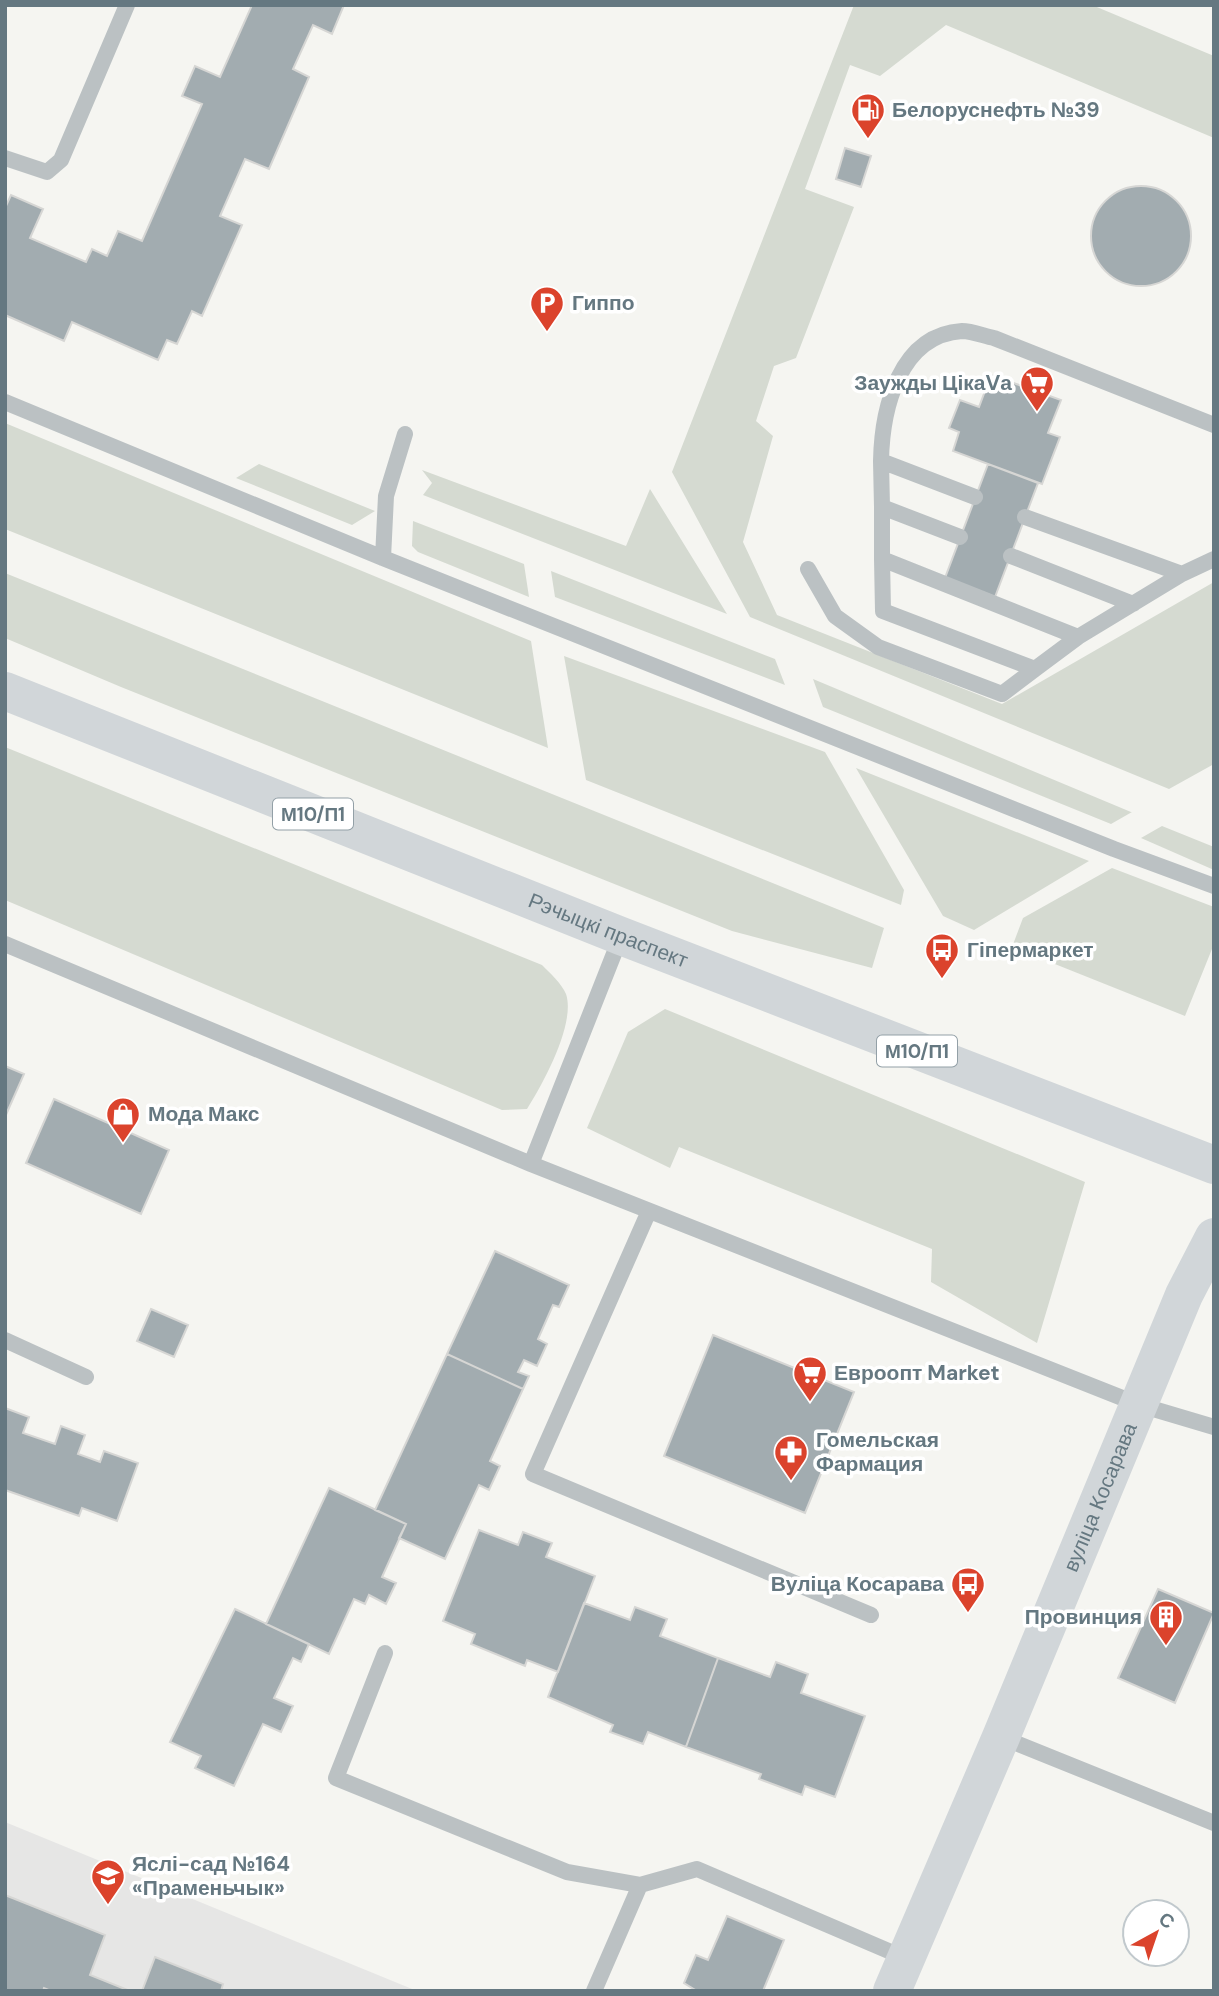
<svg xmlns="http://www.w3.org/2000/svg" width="1219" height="1996" font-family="'DM Sans',sans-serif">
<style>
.built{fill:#e6e6e5}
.green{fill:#d5dad1}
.building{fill:#a2acb0;stroke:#d6d6d4;stroke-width:2}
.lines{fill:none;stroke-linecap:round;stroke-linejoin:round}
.lane{stroke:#bbc1c3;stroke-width:16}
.secondary{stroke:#d1d6d9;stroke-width:38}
.primary{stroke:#d1d6d9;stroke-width:38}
.labels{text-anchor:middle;stroke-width:7;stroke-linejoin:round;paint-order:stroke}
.shield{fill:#fff;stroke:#93a0a7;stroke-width:2}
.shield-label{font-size:19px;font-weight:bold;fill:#657881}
.poi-label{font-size:21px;font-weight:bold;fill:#657881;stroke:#fff;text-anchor:start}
.street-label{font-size:21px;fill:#657881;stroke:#fff}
</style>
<rect width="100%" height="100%" fill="#f5f5f1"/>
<!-- built -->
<path class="built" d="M 5,1822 L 417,1991 L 5,1991 Z"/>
<!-- green -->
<path class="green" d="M 854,5 L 1092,5 L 1214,56 L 1214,138 L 946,25 L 880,76 L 850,65 L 805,189 L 854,207 L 796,358 L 774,366 L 756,421 L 773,436 L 743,542 L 777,615 L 1002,704 L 1214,582 L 1214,764 L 1169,789 L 750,617 L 672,472 Z
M 5,423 L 531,641 L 548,748 L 5,529 Z
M 259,464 L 375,511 L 352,525 L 236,478 Z
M 422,470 L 626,546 L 650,489 L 727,614 L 423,495 L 432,483 Z
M 413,521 L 524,564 L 529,597 L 418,552 L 412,546 Z
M 551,571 L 775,659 L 785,685 L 555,597 Z
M 5,573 L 884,928 L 872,968 L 732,931 L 121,687 L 5,638 Z
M 564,656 L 825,752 L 904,890 L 901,905 L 586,780 Z
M 813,679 L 1131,812 L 1132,812 L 1111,824 L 823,707 Z
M 5,747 L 542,965 C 550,973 562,984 566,994 C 576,1023 543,1084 527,1109 L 502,1110 L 5,900 Z
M 856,768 L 1089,861 L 974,930 L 943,916 Z
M 1162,826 L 1214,847 L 1214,870 L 1141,838 Z
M 1112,868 L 1214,907 L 1214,944 L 1185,1016 L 1012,947 L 1023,918 Z
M 665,1009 L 1085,1182 L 1037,1343 L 931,1282 L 932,1249 L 679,1147 L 670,1168 L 587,1128 L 628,1032 Z"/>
<!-- building -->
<path class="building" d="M 252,5 L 344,5 L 332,34 L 313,25 L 293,69 L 309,77 L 269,169 L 245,159 L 220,216 L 242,225 L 202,316 L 192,311 L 177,344 L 167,340 L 158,360 L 72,322 L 64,341 L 5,315 L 5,208 L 11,195 L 43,209 L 30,238 L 86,262 L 92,249 L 107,256 L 118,231 L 142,241 L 202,104 L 182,96 L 195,66 L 220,77 Z
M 845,148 L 871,156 L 861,187 L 836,179 Z
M1091 236a50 50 0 1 1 100 0a50 50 0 1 1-100 0Z
M 991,375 L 1061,400 L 1048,433 L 1060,437 L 1042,484 L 953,451 L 959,432 L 949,428 L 960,400 L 979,407 Z
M 988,464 L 1038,483 L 995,597 L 945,578 Z
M 5,1066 L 24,1074 L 5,1117 Z
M 54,1099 L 169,1150 L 141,1214 L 26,1163 Z
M 495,1251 L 569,1285 L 559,1307 L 553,1305 L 538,1339 L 547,1344 L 537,1366 L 524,1360 L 518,1372 L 529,1376 L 523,1389 L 447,1354 Z
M 151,1309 L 188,1325 L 174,1357 L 137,1341 Z
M 713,1335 L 854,1392 L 805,1513 L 664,1456 Z
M 447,1354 L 523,1389 L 490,1461 L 500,1466 L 489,1490 L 479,1485 L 445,1559 L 399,1538 L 406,1524 L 375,1510 Z
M 5,1408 L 29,1417 L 23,1433 L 55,1444 L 61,1426 L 85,1435 L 78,1454 L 100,1462 L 104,1451 L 138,1463 L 117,1521 L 82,1508 L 79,1516 L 5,1490 Z
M 329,1488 L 406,1524 L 382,1577 L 396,1583 L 386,1604 L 369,1595 L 365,1604 L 354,1599 L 329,1654 L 266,1624 Z
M 479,1530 L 518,1545 L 523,1532 L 552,1543 L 546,1557 L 595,1576 L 558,1672 L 527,1660 L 525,1666 L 471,1644 L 475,1634 L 443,1621 Z
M 1158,1589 L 1214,1613 L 1175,1703 L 1118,1678 Z
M 584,1603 L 630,1620 L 635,1607 L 667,1619 L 660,1636 L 718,1658 L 686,1747 L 648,1732 L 643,1744 L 610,1732 L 613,1725 L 548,1697 Z
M 235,1609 L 309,1644 L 301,1662 L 293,1658 L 274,1698 L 293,1706 L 281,1732 L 263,1724 L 234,1786 L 195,1768 L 201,1756 L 170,1742 Z
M 718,1658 L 770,1677 L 776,1662 L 808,1674 L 801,1693 L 865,1716 L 835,1797 L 805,1786 L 802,1795 L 759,1779 L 761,1774 L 686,1747 Z
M 5,1895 L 105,1935 L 90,1975 L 130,1991 L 51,1991 L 44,1988 L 43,1991 L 5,1991 Z
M 727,1916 L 784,1940 L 763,1991 L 697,1991 L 684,1983 L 696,1955 L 708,1960 Z
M 155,1957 L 223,1984 L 221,1991 L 142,1991 Z"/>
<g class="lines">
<!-- lane -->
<path class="lane" d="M 5,158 L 47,172 L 61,160 L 127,5
M 5,402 L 383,558 L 1114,849 L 1214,886
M 881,461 L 882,507 L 960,537
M 975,497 L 881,461 C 882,409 899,335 962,331 C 972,331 984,336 994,338 L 1214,425
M 882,507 L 882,559 L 1078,637 L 1182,574
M 1025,517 L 1182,574 L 1214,559
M 1011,556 L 1133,604
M 383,558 L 386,496 L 405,434
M 882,559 L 883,611 L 1035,669 L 1078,637
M 808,569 L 835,616 L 878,647 L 1002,694 L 1035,669
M 5,944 L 531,1164 L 621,936
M 531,1164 L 1140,1405 L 1214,1427
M 649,1211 L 533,1474 L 871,1615
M 5,1340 L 86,1377
M 385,1653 L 336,1778 L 567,1872 L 640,1885
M 1001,1737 L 1214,1823
M 594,1991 L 640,1885 L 697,1869 L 905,1958"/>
<!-- secondary -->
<path class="secondary" id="s1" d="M 892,1991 L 1001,1737 L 1184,1295 L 1214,1237"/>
<!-- primary -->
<path class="primary" id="s2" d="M 5,691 L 621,936 L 1214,1165"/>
</g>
<!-- icons -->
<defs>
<g id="fuel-pin" transform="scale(1.75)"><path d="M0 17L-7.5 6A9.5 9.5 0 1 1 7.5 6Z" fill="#db432c" stroke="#fff"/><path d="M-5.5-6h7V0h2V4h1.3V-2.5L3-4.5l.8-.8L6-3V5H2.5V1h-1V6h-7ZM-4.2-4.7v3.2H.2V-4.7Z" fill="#fff"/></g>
<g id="parking-pin" transform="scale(1.75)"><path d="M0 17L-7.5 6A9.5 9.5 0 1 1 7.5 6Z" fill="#db432c" stroke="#fff"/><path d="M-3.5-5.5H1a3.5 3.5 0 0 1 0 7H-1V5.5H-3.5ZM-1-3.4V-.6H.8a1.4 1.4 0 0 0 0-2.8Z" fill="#fff"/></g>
<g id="supermarket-pin" transform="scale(1.75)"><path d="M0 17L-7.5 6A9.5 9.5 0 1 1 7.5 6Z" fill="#db432c" stroke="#fff"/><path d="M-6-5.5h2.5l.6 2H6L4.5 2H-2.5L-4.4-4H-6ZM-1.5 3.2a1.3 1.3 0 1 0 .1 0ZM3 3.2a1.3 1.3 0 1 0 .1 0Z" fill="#fff"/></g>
<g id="bus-pin" transform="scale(1.75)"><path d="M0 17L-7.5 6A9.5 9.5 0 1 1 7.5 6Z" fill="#db432c" stroke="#fff"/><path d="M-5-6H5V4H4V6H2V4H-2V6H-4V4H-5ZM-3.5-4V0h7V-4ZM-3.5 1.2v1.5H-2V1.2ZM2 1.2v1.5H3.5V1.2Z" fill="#fff"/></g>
<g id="shop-pin" transform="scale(1.75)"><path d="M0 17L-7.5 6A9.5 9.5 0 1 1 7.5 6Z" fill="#db432c" stroke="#fff"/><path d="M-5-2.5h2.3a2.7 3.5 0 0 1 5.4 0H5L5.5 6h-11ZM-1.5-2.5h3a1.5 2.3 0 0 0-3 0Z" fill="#fff"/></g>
<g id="pharmacy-pin" transform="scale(1.75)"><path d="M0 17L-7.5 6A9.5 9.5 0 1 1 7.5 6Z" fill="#db432c" stroke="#fff"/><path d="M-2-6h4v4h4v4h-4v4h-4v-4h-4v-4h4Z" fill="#fff"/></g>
<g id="building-pin" transform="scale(1.75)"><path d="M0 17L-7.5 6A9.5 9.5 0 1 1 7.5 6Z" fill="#db432c" stroke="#fff"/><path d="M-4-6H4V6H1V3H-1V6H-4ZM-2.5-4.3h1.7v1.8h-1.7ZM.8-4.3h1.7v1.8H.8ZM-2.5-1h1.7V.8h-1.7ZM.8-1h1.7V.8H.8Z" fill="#fff"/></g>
<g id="school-pin" transform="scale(1.75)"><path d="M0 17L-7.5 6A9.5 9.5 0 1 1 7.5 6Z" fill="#db432c" stroke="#fff"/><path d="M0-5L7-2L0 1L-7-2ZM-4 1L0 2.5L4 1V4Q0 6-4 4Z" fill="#fff"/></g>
</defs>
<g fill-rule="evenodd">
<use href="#fuel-pin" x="868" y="110"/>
<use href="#parking-pin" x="547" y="303"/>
<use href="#supermarket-pin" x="1037" y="383"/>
<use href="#bus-pin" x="942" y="950"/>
<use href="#shop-pin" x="123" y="1114"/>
<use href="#supermarket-pin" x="810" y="1373"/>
<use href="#pharmacy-pin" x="791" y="1452"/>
<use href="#bus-pin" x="968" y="1584"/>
<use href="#building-pin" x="1166" y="1617"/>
<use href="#school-pin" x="108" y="1876"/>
</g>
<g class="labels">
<!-- shield labels -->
<g class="shield">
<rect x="273" y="798.5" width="80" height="31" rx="5"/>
<rect x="877" y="1035.5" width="80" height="31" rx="5"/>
</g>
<g class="shield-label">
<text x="313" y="821">М10/П1</text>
<text x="917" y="1058">М10/П1</text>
</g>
<!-- poi labels -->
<g class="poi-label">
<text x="892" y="117">Белоруснефть №39</text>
<text x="572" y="310">Гиппо</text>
<text x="1012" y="390" text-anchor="end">Заужды ЦікаVа</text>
<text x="967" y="957">Гіпермаркет</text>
<text x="148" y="1121">Мода Макс</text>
<text x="834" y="1380">Евроопт Market</text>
<text x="816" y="1447">Гомельская<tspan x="816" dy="24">Фармация</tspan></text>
<text x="944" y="1591" text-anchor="end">Вуліца Косарава</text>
<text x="1142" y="1624" text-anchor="end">Провинция</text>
<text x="132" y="1871">Яслі-сад №164<tspan x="132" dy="24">«Праменьчык»</tspan></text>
</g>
<!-- street labels -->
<g class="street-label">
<text dy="7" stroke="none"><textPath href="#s2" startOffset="649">Рэчыцкі праспект</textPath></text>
<text dy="7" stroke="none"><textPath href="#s1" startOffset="536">вуліца Косарава</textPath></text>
</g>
</g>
<!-- border -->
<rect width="1219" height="1996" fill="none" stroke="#657881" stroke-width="14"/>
<!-- north arrow -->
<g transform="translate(1156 1933) rotate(40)"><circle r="33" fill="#ffffff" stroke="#c1c9cd" stroke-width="2"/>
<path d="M0-5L12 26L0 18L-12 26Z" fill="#db432c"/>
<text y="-10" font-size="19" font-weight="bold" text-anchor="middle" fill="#657881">С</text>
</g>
</svg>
